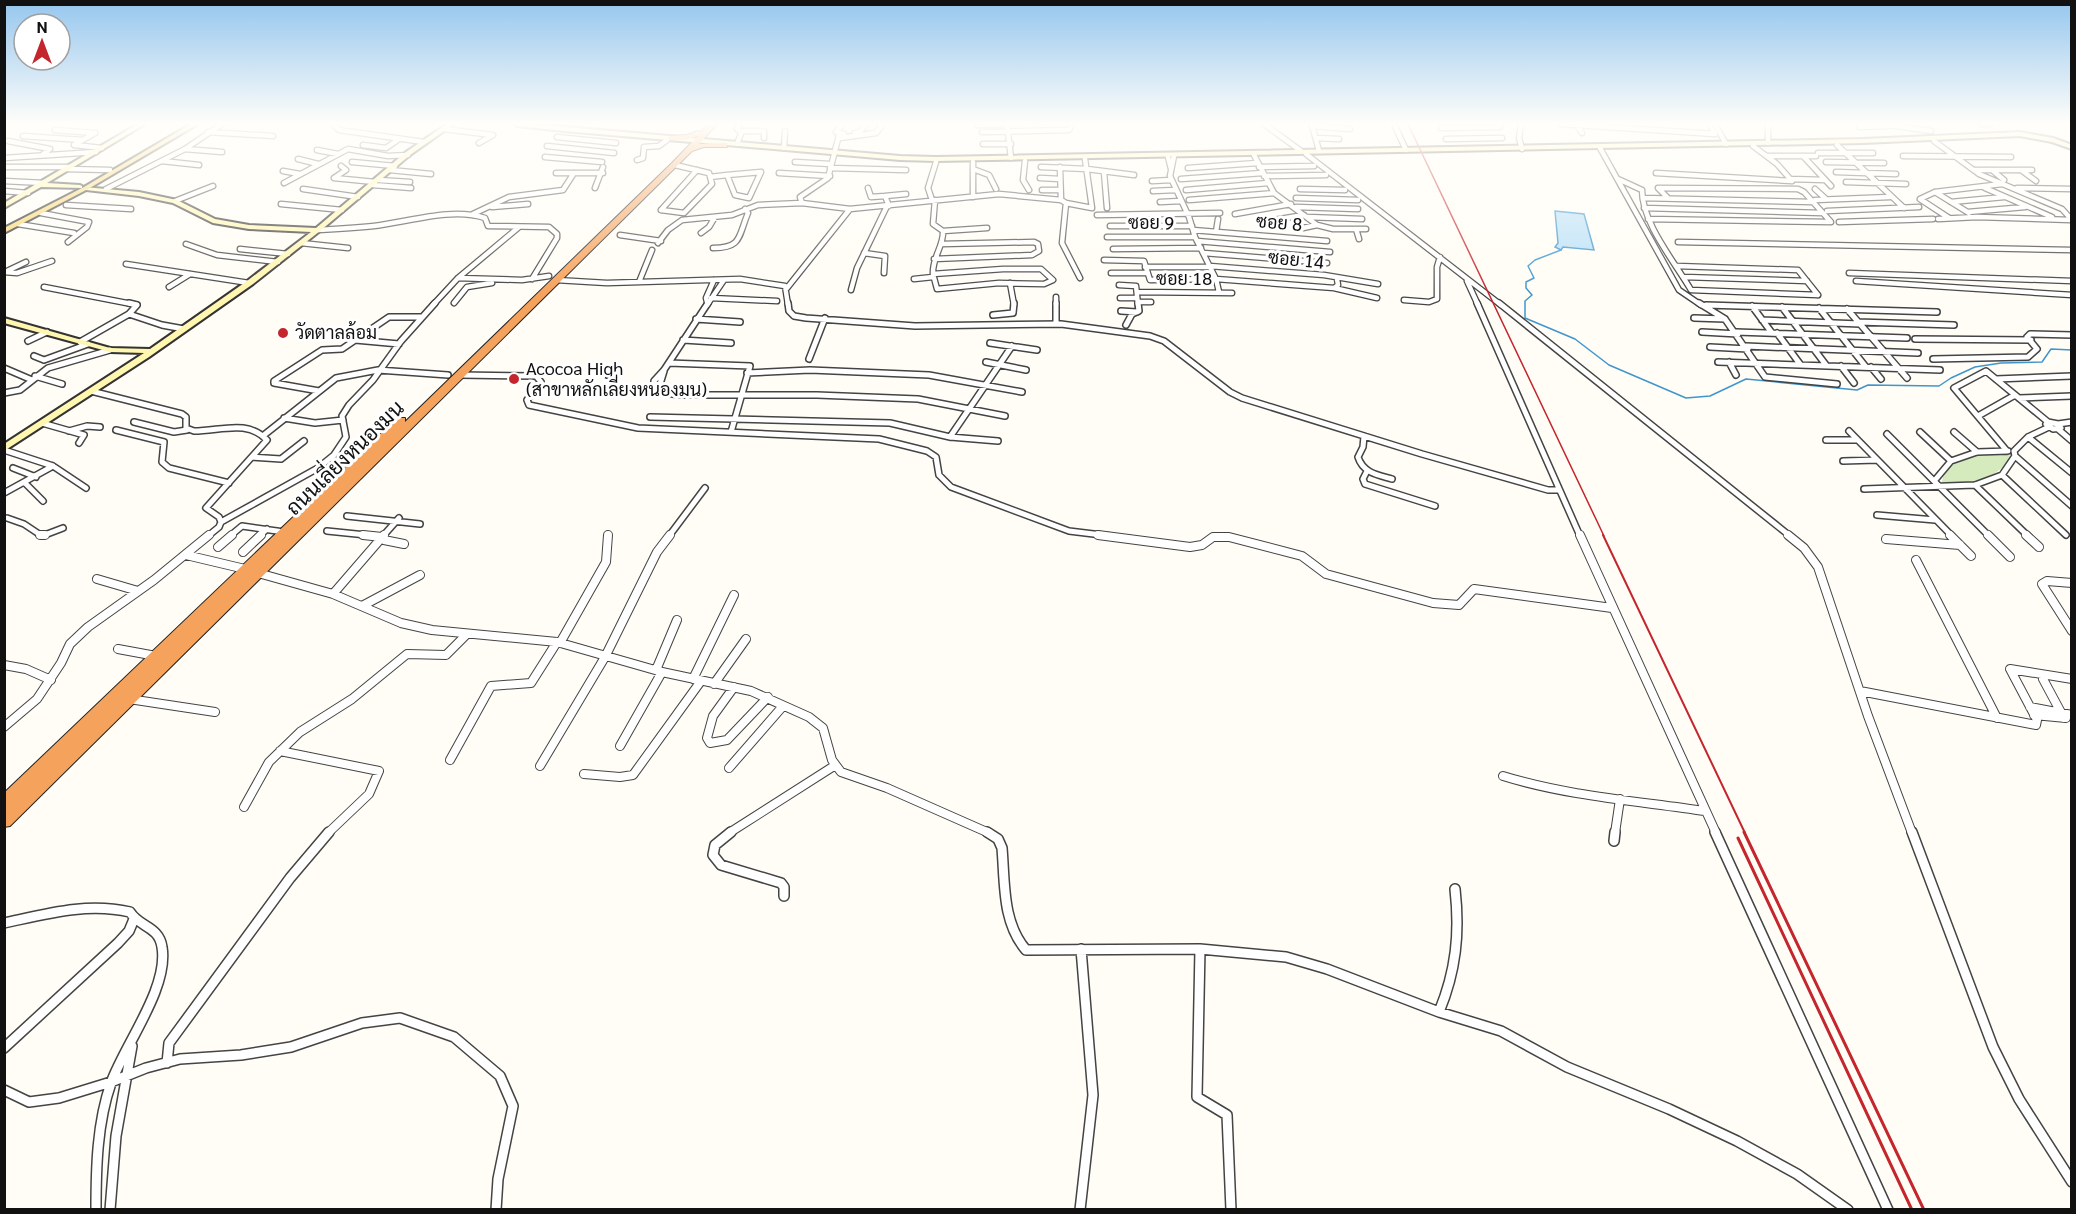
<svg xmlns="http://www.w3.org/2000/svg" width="2076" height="1214" font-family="Georgia,Sarabun,serif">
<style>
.green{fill:#d5ebbd}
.water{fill:#b9e0f7;stroke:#3f96cf;stroke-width:1.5}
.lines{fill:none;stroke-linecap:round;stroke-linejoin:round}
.stream{stroke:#3f96cf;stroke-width:1.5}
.street-far3-casing{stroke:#444;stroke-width:7}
.street-far2-casing{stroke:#444;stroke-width:8}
.street-far1-casing{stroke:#444;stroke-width:10}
.street-casing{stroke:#444;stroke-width:12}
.secondary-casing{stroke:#333;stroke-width:4}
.primary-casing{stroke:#222;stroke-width:4}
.highway-casing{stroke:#222;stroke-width:2}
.street-far3{stroke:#fff;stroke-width:4.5}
.street-far2{stroke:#fff;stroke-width:5}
.street-far1{stroke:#fff;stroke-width:8}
.street{stroke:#fff;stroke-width:9}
.secondary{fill:#fff6b0;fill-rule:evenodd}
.primary{fill:#f9d66b;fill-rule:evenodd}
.highway{fill:#f5a25d;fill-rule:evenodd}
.rail-far2{stroke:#c4262e;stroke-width:1.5}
.rail-far1{stroke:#c4262e;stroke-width:2}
.rail{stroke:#c4262e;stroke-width:3}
.poi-dot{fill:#c4262e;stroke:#fff;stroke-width:2}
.labels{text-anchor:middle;stroke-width:6;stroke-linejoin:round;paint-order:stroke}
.far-street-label{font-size:18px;fill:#111;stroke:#fff}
.far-poi-label{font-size:18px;fill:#111;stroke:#fff;text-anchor:start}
.street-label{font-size:21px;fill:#111;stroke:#fff}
</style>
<rect width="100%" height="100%" fill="#fffdf5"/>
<!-- green -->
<path class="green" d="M 1987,454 L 2009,454 L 2010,456 C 2001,480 1964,485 1942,482 C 1944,462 1969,456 1987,454 Z"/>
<!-- water -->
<path class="water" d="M 1555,211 L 1584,214 L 1594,250 L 1563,247 L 1561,250 L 1555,247 L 1558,243 Z"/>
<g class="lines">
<!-- stream -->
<path class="stream" d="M 1561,250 L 1535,260 L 1528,266 L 1534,278 L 1526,282 L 1526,288 L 1532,295 L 1525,301 L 1525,318 L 1575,339 L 1609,365 L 1686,398 L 1710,396 L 1746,379 L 1857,390 L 1868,385 L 1939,386 L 1951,378 L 1975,367 L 2001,363 L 2042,362 L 2051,349 L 2072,350"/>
<!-- street-far3 casing -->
<g class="street-far3-casing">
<path id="street-far3" d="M 333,124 L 339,130 L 424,142
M 740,124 L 737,129 L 741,132
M 843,124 L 836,132 L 844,134
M 1264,124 L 1301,151
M 1394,124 L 1406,150
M 1521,124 L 1519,138 L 1522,149
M 1561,124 L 1715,134
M 1576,124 L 1582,133
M 1709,124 L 1715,134
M 1715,124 L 1726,144
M 1768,124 L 1768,143
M 1882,124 L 1931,131
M 1981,124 L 1990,124
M 977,125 L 1007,124 L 1011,158
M 1312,125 L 1319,151
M 1312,126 L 1350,129
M 1859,127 L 1887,126
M 1441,128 L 1500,127
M 443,129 L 493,135 L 479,143
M 55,130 L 95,133
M 208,132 L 273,136
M 982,132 L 1069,130 L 1072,124
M 95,133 L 74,145 L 102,148
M 855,133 L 860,132 L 866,124
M 842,134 L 839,135 L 828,178 L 800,197 L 802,203 L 850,209 L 999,194 L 1061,200
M 23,136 L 83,140
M 557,137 L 616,143
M 840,138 L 876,133 L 883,124
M 1316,138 L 1339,139
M 1446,139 L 1502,138
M 8,141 L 50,149 L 42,155
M 1934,141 L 1979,174 L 2062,209 L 2072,220
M 737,144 L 742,131 L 764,131 L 764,138
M 983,144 L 1011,144
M 363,145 L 386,148 L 399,139
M 1837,145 L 1904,208
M 547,146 L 614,153
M 1753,146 L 1777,164 L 1792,181
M 784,148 L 785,131
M 1600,148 L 1679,290 L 1701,305
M 185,149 L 222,152
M 317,150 L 338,154
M 1818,153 L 1873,153
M 1306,154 L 1501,305
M 1254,155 L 1274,193 L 1317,225 L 1333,229 L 1366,229
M 1174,156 L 1170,176 L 1189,217 L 1195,237 L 1216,279 L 1219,292
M 1767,156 L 1816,156
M 1803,156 L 1831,186
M 1903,156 L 2011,157
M 545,157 L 602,162
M 1168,157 L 1171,169
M 4,158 L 96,152
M 298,159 L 318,164
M 637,160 L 643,158 L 644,147 L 659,146 L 667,140
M 162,161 L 199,165
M 1025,161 L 1023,180 L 1029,190
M 352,162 L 395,166
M 795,162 L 830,164
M 973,162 L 973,197
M 1826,162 L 1884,163
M 341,166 L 346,170 L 334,178 L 375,182
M 4,167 L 69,167
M 1041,167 L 1087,169 L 1134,175
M 1060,167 L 1061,200 L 1066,203 L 1062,243 L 1080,278
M 1259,167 L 1314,166
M 830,168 L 906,170
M 1188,168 L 1257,163
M 66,169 L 110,170
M 973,169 L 989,175 L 996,189
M 390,170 L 431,174
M 1975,170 L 2032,170
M 1992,170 L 2004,180
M 2021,170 L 2036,181
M 283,171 L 300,174
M 761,172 L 749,198 L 735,195 L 727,175 Z
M 1104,172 L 1107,208
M 1836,172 L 1896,174
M 556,173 L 603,173
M 779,173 L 830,176
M 1656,173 L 1792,181
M 1264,176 L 1326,175
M 710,177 L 727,175
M 1040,178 L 1060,179
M 1181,179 L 1262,173
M 1618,179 L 1642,190
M 1790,179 L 1825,180
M 378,180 L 410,182
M 4,181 L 44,183
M 1152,181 L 1171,180
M 1846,182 L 1906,184
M 284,183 L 348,149 L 388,156 L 408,155
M 373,185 L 411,188
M 595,188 L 603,167
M 868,188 L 871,197 L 885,196
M 1985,188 L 2052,217
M 2017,188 L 2072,189
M 106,189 L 185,149 L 222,124
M 303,189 L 358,197
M 1300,189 L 1345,190
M 1815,189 L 1826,199
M 1042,190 L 1060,190
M 1186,190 L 1268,183
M 1642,190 C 1642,223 1674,261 1691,290 L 1818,295
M 4,191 L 28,193
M 1153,191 L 1175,190
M 1935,192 L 1969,213
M 1296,198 L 1358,200
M 1643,198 L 1813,202
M 932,200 L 928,188 L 936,162
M 1189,200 L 1274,193
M 1815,200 L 1890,197
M 175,201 L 213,186
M 1160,202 L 1181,201
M 1951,202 L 2004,197
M 1066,203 L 1092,208 L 1085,159
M 281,204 L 342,210
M 66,205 L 131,209
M 889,206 L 885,196 L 906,194
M 492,207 L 528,204
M 1296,207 L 1358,209
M 1644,208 L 1822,213
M 661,210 L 684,213 L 712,184 L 709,173 L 675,165
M 661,210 L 697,170
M 1827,211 L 1919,207
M 1968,212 L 2025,207
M 41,213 L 89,222 L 87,227 L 68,242
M 473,214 L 509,197 L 563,190 L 574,173
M 1235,214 L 1291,204
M 1097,215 L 1220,213
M 1307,217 L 1362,219
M 1949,218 L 1920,199 L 1935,192 L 2002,184
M 1648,219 L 1831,222 L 1804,192 L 1798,189 L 1658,188 L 1668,198
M 1938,219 L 1977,217 L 2071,220
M 1267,221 L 1304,215
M 1839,222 L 1933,219
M 18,224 L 74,233
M 1110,226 L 1192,226
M 1303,228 L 1317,225
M 1356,229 L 1359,239
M 318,230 C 337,229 355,228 374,226 C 409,222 451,207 485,218 L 488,226 L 549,227 L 557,234 L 557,238 L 532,279
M 1193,230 L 1327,241
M 943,231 L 987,228
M 1216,232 L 1218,219
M 701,233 L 709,227 L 715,217
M 620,235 L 661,241
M 1107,237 L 1195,237
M 1197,241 L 1330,252
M 1678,242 L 2072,250
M 301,243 L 348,248
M 658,243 L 668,230 L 682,220 L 732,215 L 758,205 L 802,203
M 186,244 L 217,255 L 278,262
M 713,248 C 742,248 738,237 748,213 L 745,209
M 240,249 L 288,254
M 1113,249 L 1201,248
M 864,253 L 885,256 L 884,273
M 1204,253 L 1327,263
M 934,259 L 1032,255 L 1039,251 L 1038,244 L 1034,242 L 942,244
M 1104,260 L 1144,261 L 1150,280 L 1216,279 L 1334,288 L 1338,285 L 1337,279
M 126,264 L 249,283
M 1210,266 L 1324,275 L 1378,284
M 1677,266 L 1798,270 L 1818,295
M 1145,267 L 1210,267
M 1003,269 L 1041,269 L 1053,280 L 1044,284 L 999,283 L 937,289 L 933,274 Z
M 4,272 L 17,273 L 52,261
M 5,272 L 26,262
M 1111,273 L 1146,273
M 1849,273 L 2072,281
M 933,274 C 932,257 944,246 943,231 L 933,224 L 935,200
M 1684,277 L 1807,281
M 458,278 L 522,280 L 549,276
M 914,279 L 933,277
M 556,280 L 607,283 L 740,279 L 785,286 L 788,305
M 1467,281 L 1478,305
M 1856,281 L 2072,295
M 639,282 L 652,250
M 1010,283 L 1014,305
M 1119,285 L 1136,286 L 1138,305
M 44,287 L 137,305
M 169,287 L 190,274
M 787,288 L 850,209
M 1334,288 L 1377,298
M 851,290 L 857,268 L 887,206
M 1137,292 L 1232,293
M 1056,297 L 1056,305
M 711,298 L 777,301
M 1120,298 L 1137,298
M 1404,300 L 1429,302 L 1437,299 L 1437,267 L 1440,257
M 707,302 L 706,298 L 714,280
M 1138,302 L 1151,302
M 454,303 L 467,287 L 492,283
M 433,305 L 458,278 L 519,227
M 707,305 L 724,280"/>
</g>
<!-- street-far2 casing -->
<g class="street-far2-casing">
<path id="street-far2" d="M 129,303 L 137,305 L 129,314 L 162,325 L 184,329
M 708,303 L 664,370 L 654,381 L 654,391 L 679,395 L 817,395 L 918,399 L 1005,416
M 788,303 L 789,311 L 794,316 L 806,318 L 915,326 L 1061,324 L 1150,336 L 1164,341 L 1230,392 L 1242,398 L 1422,454 L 1548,490 L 1559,490
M 1056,303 L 1056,324
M 1477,303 L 1580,536
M 1499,303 L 1790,536
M 1699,303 L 1725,319 L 1765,377 L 1837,384
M 1706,305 L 1937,312
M 1752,306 L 1772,333
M 1782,307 L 1826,365
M 1819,308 L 1866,367
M 1847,309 L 1907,378
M 1121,311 L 1137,312
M 993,315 L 1013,313 L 1014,303
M 1694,318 L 1725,319
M 696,319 L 740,322
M 1762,320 L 1860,324
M 1858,322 L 1954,325
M 1126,325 L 1132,314 L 1139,311 L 1138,303
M 1702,332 L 1738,334
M 1736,332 L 1907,338
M 1777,333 L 1800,364
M 1915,339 L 2031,340
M 355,340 L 399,344
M 683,340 L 731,343
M 28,341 L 47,332
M 80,342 L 129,314
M 990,343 L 1037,350
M 1746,346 L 1918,353
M 1710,347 L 1748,349
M 34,356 L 44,360 L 88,344
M 809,359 L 825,318
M 1933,359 L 2028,357 L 2037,349 L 2027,337 L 2030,334 L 2072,335
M 986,362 L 1026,370
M 1718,362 L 1940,370
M 1729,362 L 1736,375
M 669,363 L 750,366 L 731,432
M 1841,366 L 1854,383
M 1871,367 L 1881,379
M 4,368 L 32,380
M 664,371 L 660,384 L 671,391
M 747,373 L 810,370 L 929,375 L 1022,392
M 460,375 L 536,376 L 541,382 L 527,400 L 529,405 L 638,428 L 879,439 L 927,451 L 936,457 L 939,475 L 951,487 L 1069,531 L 1110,536
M 35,376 L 62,384
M 1996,379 L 2072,376
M 91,391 L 182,414 L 186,417 L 186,428 L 194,431 C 221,431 247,419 267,440 L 206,508 L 219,517 L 221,522 L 219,527 L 208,536
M 319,391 L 274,383 L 274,381 L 322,350 L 342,349 L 389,317 L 422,317
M 4,393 L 20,390 L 48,368 L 110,350
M 2019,398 L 2072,396
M 1978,416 L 2015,395
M 650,417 L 890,423 L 950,437 L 998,441
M 284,418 L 315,423 L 343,420
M 134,422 L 174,432 L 187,430
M 2048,422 L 2058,424 L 2061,428 L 2053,429 L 2046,424 Z
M 42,423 L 84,435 L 79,443
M 2058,424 L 2072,422
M 2058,429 L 2072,441
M 116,430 L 164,442 L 162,462 L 169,468 L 229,483
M 69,431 L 87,426 L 100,427
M 1849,431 L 1952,536
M 1920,432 L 1951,461
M 1954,432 L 1977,452
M 1887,434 L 1989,536
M 264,435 L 336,378 L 378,370 L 448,375
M 1364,436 L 1363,447 L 1358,457 C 1363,473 1378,475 1392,479
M 950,437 L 1012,346
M 2028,437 L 2072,473
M 1826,440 L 1857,440
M 4,450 L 53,466 L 4,493
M 2007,451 L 1954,388 L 1986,371 L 2048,422
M 2015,456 L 2072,506
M 252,457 L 281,459 L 304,441
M 1843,461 L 1877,460
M 53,466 L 86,488
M 13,468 L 36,477
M 1367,471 L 1363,479 L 1365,484 L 1435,506
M 2002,475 L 2066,535
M 1935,480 L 1951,461 L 1977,452 L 2008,451
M 25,483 L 43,501
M 1975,485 L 2028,536
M 1864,489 L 1975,485 L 2002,475 L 2015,456 L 2014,451 L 2028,437 L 2049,427
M 1877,515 L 1935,520
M 347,516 L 420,524
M 7,518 L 24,524 L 42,536 L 63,528
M 221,522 L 318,468 L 334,455 L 346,437 L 342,416 L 349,405 L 373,380 L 401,341 L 435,303
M 327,531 L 376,536
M 230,536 L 242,526 L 284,532
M 259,536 L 267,529
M 383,536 L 399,518
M 669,536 L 705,488"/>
</g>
<!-- street-far1 casing -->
<g class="street-far1-casing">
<path id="street-far1" d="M 40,535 L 45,535
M 363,535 L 382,537 L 384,540 L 404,544
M 1098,535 L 1190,547 L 1202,545 L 1213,537 L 1229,537 L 1302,556 L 1326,574 L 1433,603 L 1459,605 L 1474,589 L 1612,608
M 1580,535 L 1716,833
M 1788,535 L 1804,548 L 1818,567 L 1868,716 L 1912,833
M 1950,535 L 1971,556
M 1988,535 L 2010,557
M 2026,535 L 2039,547
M 1886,539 L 1960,545
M 218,547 L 232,535
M 243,552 L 261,535
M 186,555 L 245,569
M 1916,560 L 1997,718
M 258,573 L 333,594 L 401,623 L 432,630 L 557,642 L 662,672 L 751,691 L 809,717 L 823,728 L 832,760 L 841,772 L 887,788 L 989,833
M 97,579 L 138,591
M 2072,583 L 2047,581 L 2042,584 L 2072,631
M 333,594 L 384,535
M 362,606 L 420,575
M 560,643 L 606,562 L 608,535
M 118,649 L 156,656
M 4,665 L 26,669 L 51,680
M 656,670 L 677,620
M 693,679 L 734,595
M 2043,679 L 2064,718
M 714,684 L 746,639
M 734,687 L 713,716 L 707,738 L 710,743 L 727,740 L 768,697
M 1860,691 L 2036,725 L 2037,720 L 2010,669 L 2072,679
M 129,699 L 215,712
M 2030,707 L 2072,715
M 2034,715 L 2066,718
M 4,727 L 37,699 L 61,663 L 70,644 L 88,627 L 154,580 L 209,535
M 620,746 L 662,672
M 280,751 L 379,771 L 369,794 L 328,833
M 450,760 L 491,686 L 531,683 L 557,642
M 540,766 L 605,657 L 657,552 L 670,535
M 729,768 L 783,706
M 584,774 L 620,777 L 633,775 L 701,681
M 1503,776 C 1567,796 1638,801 1705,811
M 244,807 L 269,762 L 300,732 L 352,699 L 407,654 L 446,655 L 467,634
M 729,833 L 834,766
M 1615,833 L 1620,799"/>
</g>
<!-- street casing -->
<g class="street-casing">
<path id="street" d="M 731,832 L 715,845 L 713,855 L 721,865 L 781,883 L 784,887 L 784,896
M 987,832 L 998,839 L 1002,848 C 1005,883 1002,922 1026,950 L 1200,949 L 1286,957 L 1327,969 L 1439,1012 L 1501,1031 L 1567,1067 L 1669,1109 L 1737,1141 L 1797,1174 L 1848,1210
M 1715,832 L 1888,1210
M 1912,832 L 1993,1047 L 2019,1099 L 2072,1182
M 1614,841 L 1615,832
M 4,923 C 46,914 87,902 130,912 C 139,927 159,926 162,947 C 169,988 125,1044 111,1083 C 97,1123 96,1168 96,1210
M 1200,949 L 1197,1097 L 1227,1115 L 1231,1210
M 1439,1012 C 1456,971 1460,933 1455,889
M 4,1048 L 118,943 L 129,931 L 134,919
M 167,1063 L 169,1043 L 290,878 L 329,832
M 4,1090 L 29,1102 L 59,1098 L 111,1082 L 146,1068 L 180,1059 L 241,1055 L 291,1047 L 362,1023 L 400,1018 L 454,1037 L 500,1076 L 513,1106 L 498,1179 L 496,1210
M 110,1210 L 116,1136 L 132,1046
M 1080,1210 L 1093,1095 L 1081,949"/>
</g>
<!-- secondary casing -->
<g class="secondary-casing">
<path id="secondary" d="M 138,124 L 145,124 L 47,183 L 80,185 L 82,186 L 82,188 L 41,187 L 4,208 L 4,203 Z
M 447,124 L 454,124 L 410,155 L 320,231 L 253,284 L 149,357 L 4,451 L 4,444 L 144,353 L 110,352 L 4,323 L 4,318 L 110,348 L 150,349 L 247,281 L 311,232 L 249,229 L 213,223 L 173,203 L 139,196 L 86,190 L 84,189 L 84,187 L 139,192 L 177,200 L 215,219 L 249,225 L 316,228 L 406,152 Z
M 514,124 L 532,124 L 900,156 L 936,157 L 1863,139 L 2020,132 L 2053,138 L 2072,145 L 2072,149 L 2052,142 L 2020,136 L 1863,143 L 936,161 L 900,160 L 564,131 L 517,126 Z"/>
</g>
<!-- primary casing -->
<g class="primary-casing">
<path id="primary" d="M 191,124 L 198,124 L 88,189 L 4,233 L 4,228 L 84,187 Z"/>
</g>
<!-- highway casing -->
<g class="highway-casing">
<path id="highway" d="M 709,124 L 717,124 L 699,144 L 724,143 L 727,143 L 727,147 L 704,147 L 692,151 L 10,826 L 4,827 L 4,793 L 397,418 L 405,418 L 405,422 L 672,163 L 698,136 C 689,140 679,141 669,140 L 669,136 L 687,135 L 698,131 L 701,132 Z"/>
</g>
<!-- street-far3 -->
<use href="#street-far3" class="street-far3"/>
<!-- street-far2 -->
<use href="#street-far2" class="street-far2"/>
<!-- street-far1 -->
<use href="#street-far1" class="street-far1"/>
<!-- street -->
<use href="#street" class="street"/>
<!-- secondary -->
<use href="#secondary" class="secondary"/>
<!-- primary -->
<use href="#primary" class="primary"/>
<!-- highway -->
<use href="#highway" class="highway"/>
<!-- rail-far2 -->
<path class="rail-far2" d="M 1408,124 L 1604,536"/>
<!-- rail-far1 -->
<path class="rail-far1" d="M 1603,535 L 1745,833"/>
<!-- rail -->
<path class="rail" d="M 1744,832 L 1924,1210
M 1738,838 L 1912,1210"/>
</g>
<!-- sky -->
<linearGradient id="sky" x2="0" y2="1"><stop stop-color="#95c6ee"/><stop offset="0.42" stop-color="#fffefa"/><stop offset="1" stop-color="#fffefa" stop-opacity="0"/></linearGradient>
<rect width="2076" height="294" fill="url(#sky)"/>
<!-- markers -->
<g class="poi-dot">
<circle cx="283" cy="333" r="6"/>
<circle cx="514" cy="379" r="6"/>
</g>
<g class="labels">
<!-- far-street labels -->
<g class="far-street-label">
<text x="1151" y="229">ซอย 9</text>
<text transform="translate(1279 223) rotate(5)" y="6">ซอย 8</text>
<text transform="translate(1296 260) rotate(6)" y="6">ซอย 14</text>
<text x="1184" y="285">ซอย 18</text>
</g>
<!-- far-poi labels -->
<g class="far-poi-label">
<text x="295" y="339">วัดตาลล้อม</text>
<text x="526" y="375">Acocoa High<tspan x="526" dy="21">(สาขาหลักเลี่ยงหนองมน)</tspan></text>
</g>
<!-- street labels -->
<g class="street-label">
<text transform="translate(345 458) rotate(-44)" y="7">ถนนเลี่ยงหนองมน</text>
</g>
</g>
<!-- border -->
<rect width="2076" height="1214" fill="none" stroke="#111111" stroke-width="12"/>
<!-- north arrow -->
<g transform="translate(42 42)"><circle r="28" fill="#ffffff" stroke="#a0a0a0" stroke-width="1.5"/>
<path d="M0-4.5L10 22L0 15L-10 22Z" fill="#c4262e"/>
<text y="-9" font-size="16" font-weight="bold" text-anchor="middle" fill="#111111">N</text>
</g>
</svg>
